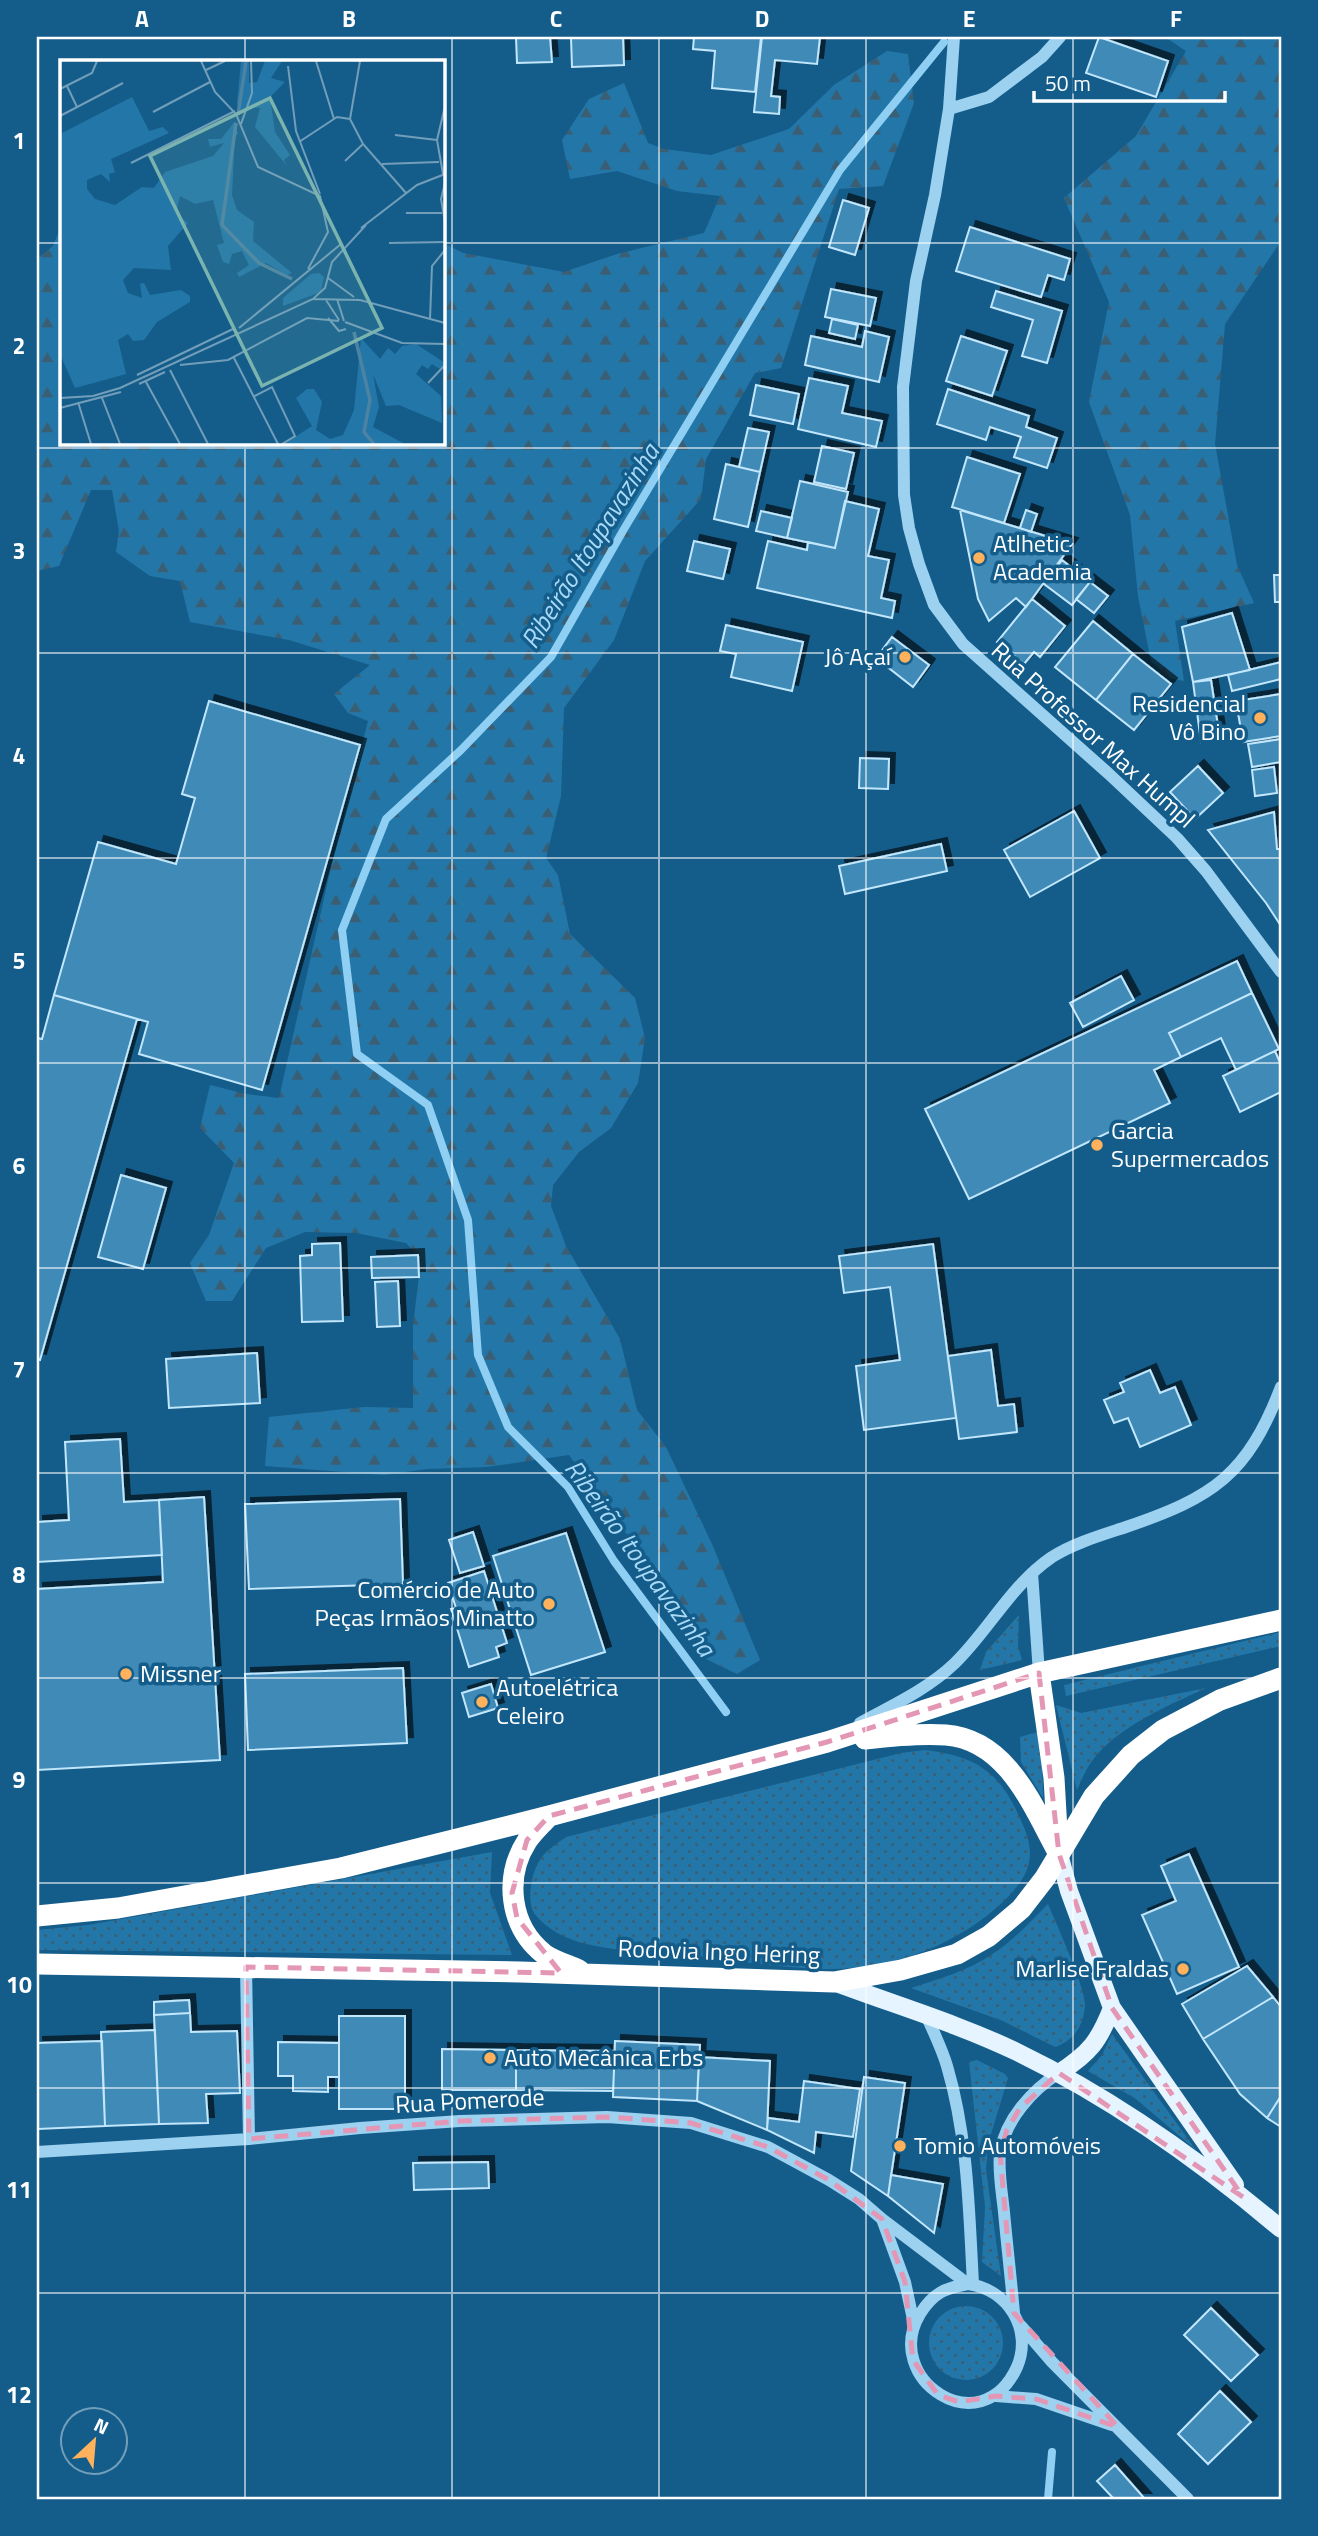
<svg xmlns="http://www.w3.org/2000/svg" width="1318" height="2536" font-family="'Titillium Web',sans-serif">
<style>
.grass{fill:url(#grass-dots)}
.forest{fill:url(#forest-firs)}
.lines{fill:none;stroke-linecap:round;stroke-linejoin:round}
.stream{stroke:#8ecff3;stroke-width:8}
.building{fill:#408ab7;stroke:#c2e7fc;stroke-width:2;filter:url(#shadow)}
.minor{stroke:#9cd1f0;stroke-width:12}
.major{stroke:#e5f4ff;stroke-width:18}
.highway{stroke:#fff;stroke-width:21}
.marked{fill:none;stroke:#e497b5;stroke-width:5;stroke-dasharray:14 9;stroke-linejoin:round}
.grid{fill:none;stroke:#fff;stroke-width:2;stroke-opacity:0.55}
.poi-dot{fill:#ffb25b;stroke:#145d8b;stroke-width:2.5}
.labels{text-anchor:middle;stroke-width:7;stroke-linejoin:round;paint-order:stroke}
.poi-label{font-size:24px;fill:#fff;stroke:#145d8b;text-anchor:start}
.street-label{font-size:24px;fill:#fff;stroke:#145d8b}
.water-label{font-size:26px;font-style:italic;fill:#a8daf7;stroke:#145d8b}
.inset-river{fill:none;stroke:#4c82a2;stroke-width:3.5}
.inset-road{fill:none;stroke:#729eb9;stroke-width:2}
.view{fill:#7bb4af;fill-opacity:0.15;stroke:#7bb4af;stroke-width:3.5}
.inset-edge{fill:none;stroke:#fff;stroke-width:3.5}
.neatline{fill:none;stroke:#fff;stroke-width:2.5}
.grid-label{font-size:23px;text-anchor:middle;font-weight:bold;fill:#fff}
</style>
<defs>
<pattern id="grass-dots" width="8" height="8" patternUnits="userSpaceOnUse" patternTransform="scale(1.75)"><rect width="8" height="8" fill="#2377a8"/><path d="M2 2h.1M6 6h.1" fill="none" stroke="#3a5f75" stroke-width="1.8" stroke-linecap="round"/></pattern>
<pattern id="forest-firs" width="22" height="20" patternUnits="userSpaceOnUse" patternTransform="scale(1.75)"><rect width="22" height="20" fill="#2377a8"/><path d="M5 1l3.5 6h-7zM16 11l3.5 6h-7z" fill="#3a5f75"/></pattern>
<filter id="shadow"><feDropShadow dx="6" dy="-6" stdDeviation="0" flood-color="#0009"/></filter>
</defs>
<rect width="100%" height="100%" fill="#145d8b"/>
<!-- grass -->
<path class="grass" d="M 1019,1615 L 1018,1646 L 1022,1660 L 980,1670 L 986,1652 Z
M 1281,1632 L 1281,1646 L 1066,1696 L 1064,1685 Z
M 1206,1688 C 1168,1706 1118,1726 1092,1761 C 1086,1769 1081,1781 1077,1790 L 1056,1705 L 1081,1713 Z
M 1037,1732 L 1042,1764 L 1043,1798 L 1021,1762 L 1020,1737 Z
M 925,1750 C 980,1757 1001,1773 1023,1825 C 1037,1857 1029,1876 1005,1900 C 958,1945 892,1970 826,1969 C 777,1968 727,1959 678,1955 C 641,1951 585,1951 554,1931 C 548,1927 538,1919 534,1913 C 526,1899 532,1869 542,1857 C 548,1849 558,1843 566,1837 L 901,1753 Z
M 492,1852 L 490,1893 L 512,1955 L 37,1950 L 37,1930 L 88,1925 Z
M 1048,1904 C 1056,1923 1086,1989 1085,2006 C 1083,2027 1074,2040 1055,2047 L 1003,2021 L 911,1988 C 939,1979 967,1971 991,1955 C 1013,1941 1030,1922 1048,1904 Z
M 1112,2034 L 1196,2150 L 1136,2099 L 1088,2071 L 1102,2055 Z
M 977,2060 L 1005,2074 L 1008,2078 L 988,2144 L 986,2170 L 1001,2276 L 982,2262 L 985,2207 L 969,2062 Z
M929 2343a37 37 0 1 1 74 0a37 37 0 1 1-74 0Z"/>
<!-- forest -->
<path class="forest" d="M 1165,37 L 1281,37 L 1281,241 L 1225,324 L 1215,444 L 1237,565 L 1254,603 L 1175,621 L 1184,681 L 1170,678 L 1151,661 L 1138,596 L 1130,515 L 1089,402 L 1109,302 L 1064,198 L 1136,136 L 1186,51 Z
M 887,51 L 908,54 L 914,103 L 883,186 L 839,189 L 781,368 L 755,373 L 706,459 L 701,499 L 645,561 L 614,640 L 564,708 L 561,796 L 546,858 L 558,875 L 570,934 L 635,998 L 645,1038 L 638,1083 L 611,1128 L 579,1152 L 553,1185 L 551,1206 L 566,1246 L 620,1339 L 637,1410 L 666,1447 L 712,1544 L 760,1660 L 737,1674 L 704,1658 L 671,1588 L 620,1526 L 569,1455 L 487,1467 L 427,1469 L 384,1475 L 265,1466 L 269,1417 L 364,1407 L 413,1408 L 413,1326 L 421,1259 L 406,1243 L 356,1233 L 305,1232 L 266,1248 L 232,1301 L 206,1301 L 190,1263 L 209,1235 L 234,1163 L 200,1128 L 210,1085 L 246,1094 L 279,1098 L 330,872 L 368,721 L 348,713 L 334,694 L 370,665 L 289,640 L 190,622 L 180,581 L 150,576 L 116,552 L 119,531 L 112,490 L 91,490 L 59,566 L 37,571 L 37,259 L 53,246 L 61,226 L 61,443 L 443,443 L 443,243 L 463,253 L 564,272 L 617,254 L 704,233 L 720,196 L 677,191 L 617,171 L 570,179 L 562,140 L 589,99 L 624,83 L 648,143 L 664,149 L 711,155 L 789,129 L 834,85 Z"/>
<g class="lines">
<!-- stream -->
<path class="stream" d="M 726,1712 L 614,1561 L 568,1487 L 508,1427 L 478,1355 L 468,1220 L 428,1105 L 357,1054 L 342,930 L 386,819 L 461,750 L 551,657 L 624,529 L 840,170 L 944,42
M 1048,2499 L 1052,2452"/>
</g>
<!-- building -->
<path class="building" d="M 516,37 L 550,37 L 552,62 L 517,63 Z
M 571,37 L 623,37 L 624,65 L 572,67 Z
M 694,37 L 761,37 L 755,92 L 712,88 L 715,51 L 693,49 Z
M 762,37 L 820,37 L 817,64 L 775,60 L 771,96 L 780,97 L 779,114 L 754,112 Z
M 1099,37 L 1168,61 L 1156,97 L 1086,73 Z
M 843,200 L 869,208 L 855,255 L 829,247 Z
M 970,227 L 1070,259 L 1064,280 L 1048,275 L 1041,297 L 956,271 Z
M 831,289 L 876,298 L 870,326 L 825,317 Z
M 996,291 L 1062,311 L 1047,363 L 1022,356 L 1033,320 L 991,307 Z
M 832,319 L 858,325 L 855,339 L 829,333 Z
M 865,331 L 889,337 L 879,382 L 805,365 L 811,336 L 862,347 Z
M 961,336 L 1007,351 L 992,396 L 946,381 Z
M 809,378 L 848,386 L 842,413 L 882,421 L 876,447 L 798,429 Z
M 756,385 L 799,394 L 793,424 L 750,415 Z
M 948,389 L 1029,416 L 1026,427 L 1057,438 L 1047,468 L 1014,457 L 1021,437 L 990,427 L 986,440 L 937,424 Z
M 748,428 L 769,432 L 760,472 L 739,467 Z
M 822,446 L 854,453 L 846,489 L 814,482 Z
M 967,457 L 1020,474 L 1004,523 L 952,507 Z
M 726,464 L 760,472 L 748,527 L 714,519 Z
M 800,481 L 848,492 L 835,548 L 787,538 Z
M 845,501 L 879,509 L 868,556 L 889,560 L 881,598 L 895,601 L 892,618 L 757,588 L 768,541 L 807,550 L 808,542 L 835,548 Z
M 960,510 L 1072,544 L 1026,607 L 1016,598 L 989,621 L 978,599 Z
M 1026,510 L 1037,514 L 1031,532 L 1020,528 Z
M 761,511 L 792,518 L 787,538 L 756,531 Z
M 694,541 L 730,549 L 723,579 L 687,571 Z
M 1062,560 L 1090,582 L 1072,605 L 1044,584 Z
M 1274,575 L 1281,575 L 1281,602 L 1275,602 Z
M 1090,582 L 1108,596 L 1094,613 L 1076,599 Z
M 1032,599 L 1065,626 L 1040,657 L 1034,652 L 1024,664 L 997,642 Z
M 1232,613 L 1250,670 L 1193,682 L 1182,627 Z
M 1093,621 L 1133,654 L 1096,700 L 1055,667 Z
M 726,625 L 803,642 L 792,691 L 731,677 L 736,654 L 720,651 Z
M 892,637 L 929,665 L 913,687 L 876,658 Z
M 1133,654 L 1171,684 L 1134,730 L 1096,700 Z
M 1281,662 L 1281,679 L 1232,691 L 1228,675 Z
M 1211,680 L 1220,739 L 1201,742 L 1193,682 Z
M 1281,694 L 1281,736 L 1243,742 L 1236,701 Z
M 209,701 L 360,745 L 262,1090 L 139,1054 L 148,1022 L 54,995 L 98,842 L 176,864 L 195,798 L 182,794 Z
M 1281,739 L 1281,762 L 1252,767 L 1248,744 Z
M 860,758 L 889,759 L 888,789 L 859,788 Z
M 1198,766 L 1223,793 L 1195,819 L 1170,792 Z
M 1274,767 L 1277,793 L 1255,796 L 1252,770 Z
M 1074,811 L 1100,858 L 1030,897 L 1004,850 Z
M 1274,812 L 1277,849 L 1281,849 L 1281,926 L 1266,903 L 1208,830 Z
M 941,844 L 947,871 L 845,894 L 839,866 Z
M 1237,961 L 1252,993 L 1169,1033 L 1181,1057 L 1154,1070 L 1170,1103 L 969,1199 L 925,1109 Z
M 1121,976 L 1134,1000 L 1083,1027 L 1070,1003 Z
M 1252,993 L 1279,1049 L 1236,1070 L 1221,1038 L 1181,1057 L 1169,1033 Z
M 54,995 L 137,1019 L 40,1360 L 37,1359 L 37,1038 L 42,1039 Z
M 1275,1051 L 1281,1065 L 1281,1092 L 1240,1112 L 1223,1076 Z
M 121,1175 L 166,1188 L 143,1269 L 98,1257 Z
M 340,1243 L 343,1321 L 302,1322 L 300,1256 L 312,1255 L 312,1244 Z
M 933,1244 L 956,1418 L 864,1430 L 856,1366 L 900,1360 L 890,1287 L 844,1293 L 839,1256 Z
M 418,1255 L 419,1277 L 372,1278 L 371,1257 Z
M 398,1281 L 400,1326 L 377,1327 L 375,1282 Z
M 991,1350 L 998,1406 L 1014,1404 L 1017,1432 L 959,1439 L 948,1356 Z
M 257,1353 L 260,1403 L 169,1408 L 166,1359 Z
M 1150,1370 L 1160,1393 L 1175,1387 L 1191,1425 L 1140,1447 L 1128,1418 L 1114,1423 L 1104,1400 L 1124,1392 L 1120,1383 Z
M 120,1439 L 124,1502 L 159,1500 L 162,1555 L 37,1562 L 37,1522 L 69,1520 L 65,1442 Z
M 204,1497 L 220,1760 L 37,1770 L 37,1589 L 163,1582 L 159,1500 Z
M 400,1499 L 403,1584 L 249,1589 L 245,1504 Z
M 473,1532 L 484,1566 L 460,1573 L 449,1540 Z
M 566,1533 L 605,1652 L 531,1675 L 493,1556 Z
M 484,1571 L 507,1643 L 496,1647 L 499,1657 L 469,1667 L 451,1609 L 456,1608 L 448,1583 Z
M 403,1668 L 407,1743 L 248,1750 L 245,1674 Z
M 491,1684 L 498,1708 L 469,1717 L 462,1693 Z
M 1189,1854 L 1239,1967 L 1177,1994 L 1142,1915 L 1176,1901 L 1161,1866 Z
M 1247,1966 L 1273,1997 L 1203,2039 L 1182,2004 Z
M 1273,1997 L 1281,2007 L 1281,2096 L 1267,2118 L 1240,2094 L 1203,2039 Z
M 189,2000 L 190,2013 L 154,2015 L 154,2002 Z
M 190,2013 L 191,2032 L 237,2031 L 240,2093 L 206,2094 L 208,2123 L 159,2124 L 154,2015 Z
M 339,2016 L 405,2016 L 405,2109 L 339,2109 Z
M 155,2030 L 159,2124 L 105,2126 L 101,2032 Z
M 102,2041 L 105,2126 L 38,2129 L 37,2043 Z
M 615,2041 L 700,2045 L 697,2101 L 613,2097 Z
M 278,2042 L 339,2043 L 339,2077 L 328,2077 L 328,2092 L 293,2091 L 293,2076 L 278,2076 Z
M 442,2049 L 516,2050 L 516,2090 L 442,2090 Z
M 516,2050 L 615,2051 L 613,2091 L 516,2090 Z
M 699,2057 L 770,2061 L 767,2130 L 697,2101 Z
M 864,2077 L 905,2083 L 888,2196 L 851,2171 Z
M 804,2081 L 860,2089 L 853,2137 L 816,2132 L 814,2153 L 767,2130 L 768,2118 L 799,2122 Z
M 1281,2096 L 1281,2127 L 1267,2118 Z
M 488,2162 L 489,2188 L 414,2190 L 413,2163 Z
M 891,2175 L 943,2184 L 934,2233 L 888,2196 Z
M 1211,2308 L 1258,2355 L 1231,2381 L 1184,2335 Z
M 1220,2391 L 1251,2422 L 1208,2464 L 1178,2434 Z
M 1115,2465 L 1145,2499 L 1114,2499 L 1097,2481 Z"/>
<g class="lines">
<!-- minor -->
<path class="minor" d="M 954,37 L 949,109 L 935,195 L 916,281 L 903,387 L 904,495 L 909,528 L 919,564 L 934,605 L 963,644 L 1109,774 L 1177,838 L 1206,871 L 1281,972
M 949,109 L 989,97 L 1042,57 L 1060,37
M 1032,1573 L 1039,1673
M 860,1723 C 893,1705 928,1689 955,1663 C 989,1630 1011,1585 1052,1557 C 1074,1543 1102,1535 1126,1527 C 1214,1497 1247,1475 1281,1387
M 246,1967 L 249,2139
M 927,2017 C 934,2033 942,2049 947,2066 C 968,2137 969,2211 973,2284
M 37,2152 L 249,2139 L 360,2128 L 460,2121 L 607,2117 L 691,2123 L 768,2147 L 829,2180 L 859,2199 L 882,2219 L 968,2284
M 882,2219 L 905,2282 L 914,2324
M 968,2284 C 1008,2289 1033,2330 1017,2367 C 981,2446 881,2379 920,2314 C 933,2293 945,2288 968,2284 Z
M 1014,2313 C 1011,2279 1007,2245 1004,2212 C 1002,2193 998,2171 1000,2153 C 1005,2120 1032,2090 1059,2073
M 1021,2326 L 1052,2362 L 1188,2499
M 996,2396 L 1036,2399 L 1112,2425"/>
<!-- major -->
<path class="major" d="M 1059,1854 L 1069,1891 L 1112,2008 L 1235,2185
M 834,1982 C 895,2005 959,2024 1017,2052 C 1110,2097 1203,2163 1281,2229
M 1059,2073 C 1090,2053 1099,2041 1112,2008"/>
<!-- highway -->
<path class="highway" d="M 1039,1673 L 1054,1778 L 1058,1848
M 865,1739 C 891,1736 919,1733 946,1735 C 1008,1740 1033,1807 1059,1854
M 549,1816 C 542,1824 533,1832 527,1841 C 504,1877 509,1926 544,1954 C 554,1961 568,1965 579,1970
M 37,1916 L 118,1908 L 341,1868 L 549,1816 L 827,1742 L 1039,1673 L 1281,1620
M 37,1964 L 520,1972 L 834,1982 L 901,1970 L 957,1954 L 989,1936 L 1021,1909 L 1045,1878 L 1094,1796 L 1131,1755 L 1163,1730 L 1220,1700 L 1281,1678"/>
</g>
<!-- marked area -->
<path class="marked" d="M 1039,1673 L 1059,1854 L 1112,2008 L 1243,2197 L 1059,2073 L 1020,2108 L 1007,2130 L 1000,2153 L 1014,2313 L 1118,2427 L 1036,2399 L 996,2396 L 959,2402 L 938,2395 L 913,2360 L 905,2282 L 882,2219 L 829,2180 L 768,2147 L 691,2123 L 607,2117 L 460,2121 L 249,2139 L 246,1967 L 561,1973 L 517,1918 L 512,1893 L 527,1840 L 549,1816 L 827,1742 Z"/>
<!-- grid -->
<path class="grid" d="M 245,37 L 245,61M 452,37 L 452,2499M 659,37 L 659,2499M 866,37 L 866,2499M 1073,37 L 1073,2499M 37,243 L 61,243M 443,243 L 1281,243M 245,443 L 245,2499M 37,448 L 1281,448M 37,653 L 1281,653M 37,858 L 1281,858M 37,1063 L 1281,1063M 37,1268 L 1281,1268M 37,1473 L 1281,1473M 37,1678 L 1281,1678M 37,1883 L 1281,1883M 37,2088 L 1281,2088M 37,2293 L 1281,2293"/>
<!-- markers -->
<g class="poi-dot">
<circle cx="979" cy="558" r="7"/>
<circle cx="905" cy="657" r="7"/>
<circle cx="1260" cy="718" r="7"/>
<circle cx="1097" cy="1145" r="7"/>
<circle cx="549" cy="1604" r="7"/>
<circle cx="126" cy="1674" r="7"/>
<circle cx="482" cy="1702" r="7"/>
<circle cx="1183" cy="1969" r="7"/>
<circle cx="490" cy="2058" r="7"/>
<circle cx="900" cy="2146" r="7"/>
</g>
<g class="labels">
<!-- poi labels -->
<g class="poi-label">
<text x="993" y="552">Atlhetic<tspan x="993" dy="28">Academia</tspan></text>
<text x="891" y="665" text-anchor="end">Jô Açaí</text>
<text x="1246" y="712" text-anchor="end">Residencial<tspan x="1246" dy="28">Vô Bino</tspan></text>
<text x="1111" y="1139">Garcia<tspan x="1111" dy="28">Supermercados</tspan></text>
<text x="535" y="1598" text-anchor="end">Comércio de Auto<tspan x="535" dy="28">Peças Irmãos Minatto</tspan></text>
<text x="140" y="1682">Missner</text>
<text x="496" y="1696">Autoelétrica<tspan x="496" dy="28">Celeiro</tspan></text>
<text x="1169" y="1977" text-anchor="end">Marlise Fraldas</text>
<text x="504" y="2066">Auto Mecânica Erbs</text>
<text x="914" y="2154">Tomio Automóveis</text>
</g>
<!-- street labels -->
<g class="street-label">
<text transform="translate(1093 735) rotate(42)" y="8">Rua Professor Max Humpl</text>
<text transform="translate(719 1952) rotate(2)" y="8">Rodovia Ingo Hering</text>
<text transform="translate(470 2101) rotate(-3)" y="8">Rua Pomerode</text>
</g>
<!-- water labels -->
<g class="water-label">
<text transform="translate(590 546) rotate(-58)" y="9">Ribeirão Itoupavazinha</text>
<text transform="translate(640 1558) rotate(54)" y="9">Ribeirão Itoupavazinha</text>
</g>
</g>
<!-- overview -->
<g transform="translate(60 60)">
<rect width="385" height="385" fill="#145d8b"/>
<path d="M 259,213 L 264,217 L 261,232 L 223,246 L 223,238 L 251,214 Z" fill="#2377a8"/>
<path d="M 181,1 L 189,1 L 189,23 L 197,22 L 205,1 L 222,1 L 211,18 L 225,22 L 210,37 L 215,72 L 230,95 L 224,100 L 227,106 L 195,67 L 200,48 L 187,47 L 182,54 L 177,44 ZM 72,37 L 89,71 L 103,67 L 109,73 L 51,99 L 55,112 L 49,114 L 50,122 L 41,114 L 27,120 L 27,129 L 35,139 L 55,145 L 82,127 L 94,128 L 105,112 L 153,96 L 164,83 L 150,87 L 148,79 L 161,79 L 175,61 L 178,74 L 175,76 L 172,135 L 177,150 L 194,162 L 193,181 L 232,213 L 227,215 L 206,203 L 179,217 L 177,213 L 189,205 L 182,191 L 172,194 L 169,204 L 163,202 L 157,185 L 164,183 L 153,140 L 135,144 L 120,136 L 116,154 L 128,163 L 108,186 L 111,210 L 74,208 L 63,220 L 68,233 L 82,238 L 80,224 L 84,223 L 90,235 L 121,230 L 130,236 L 130,242 L 97,262 L 84,280 L 73,281 L 68,274 L 58,280 L 66,314 L 15,328 L 0,294 L 0,74 ZM 301,278 L 320,299 L 328,288 L 335,294 L 342,286 L 356,284 L 385,303 L 380,309 L 372,304 L 368,309 L 362,305 L 356,314 L 381,336 L 382,363 L 339,345 L 326,346 L 313,314 L 319,347 L 313,367 L 345,384 L 224,384 L 252,366 L 236,338 L 247,329 L 254,329 L 262,342 L 256,370 L 270,379 L 283,375 L 294,350 Z" fill="#2377a8"/>
<path class="inset-river" d="M 178,55 L 186,1M 176,63 L 162,165 L 199,203 L 232,219M 294,272 L 310,340 L 304,372 L 314,384"/>
<path class="inset-road" d="M 141,1 L 155,32 L 176,54 L 198,107 L 260,136 L 268,172 L 248,209M 256,1 L 274,59M 228,6 L 236,71 L 260,134M 146,10 L 165,1M 7,26 L 17,47M 0,29 L 32,13 L 37,1M 93,52 L 150,22M 0,56 L 63,23M 290,59 L 303,84 L 346,133M 290,59 L 300,1M 181,64 L 192,33 L 191,1M 335,75 L 377,80M 239,82 L 277,57 L 290,59M 285,101 L 303,84M 71,103 L 175,51M 322,104 L 379,102M 383,114 L 377,80 L 385,46M 385,123 L 381,139 L 385,162M 346,153 L 382,153M 301,168 L 357,125 L 385,114M 329,183 L 385,182M 268,218 L 294,237M 253,239 L 300,240 L 385,263M 277,239 L 284,261M 266,240 L 279,260M 268,258 L 279,271 L 286,269M 370,259 L 372,206 L 385,190M 285,262 L 342,283 L 385,284M 179,268 L 281,184M 174,298 L 218,384M 120,305 L 168,300 L 247,258 L 279,261M 110,310 L 148,384M 77,315 L 175,268M 86,322 L 120,384M 368,323 L 385,305M 79,324 L 105,312M 193,337 L 212,327 L 235,376 L 222,384M 0,338 L 33,336 L 60,328 L 253,239 L 265,228 L 272,202 L 306,165M 42,338 L 60,384M 18,342 L 31,384M 0,348 L 61,332"/>
<path class="view" d="M 210,38 L 322,268 L 202,326 L 90,96 Z"/>
<rect width="385" height="385" class="inset-edge"/>
</g>
<!-- border -->
<rect width="1318" height="2536" fill="none" stroke="#145d8b" stroke-width="77"/>
<!-- north arrow -->
<g transform="translate(94 2441) rotate(26)"><circle r="33" fill="#145d8b" stroke="#729eb9" stroke-width="2"/>
<path d="M0-5L12 26L0 18L-12 26Z" fill="#ffb25b"/>
<text y="-10" font-size="19" font-weight="bold" text-anchor="middle" fill="#ffffff">N</text>
</g>
<!-- scale -->
<path d="M1034 91v10h191v-10" fill="none" stroke="#ffffff" stroke-width="3.5"/>
<text x="1045" y="91" font-size="21" fill="#ffffff" stroke="#145d8b" stroke-width="5" paint-order="stroke">50 m</text>
<rect x="38" y="38" width="1242" height="2460" class="neatline"/>
<g class="grid-label">
<text x="142" y="27">A</text>
<text x="349" y="27">B</text>
<text x="556" y="27">C</text>
<text x="762" y="27">D</text>
<text x="969" y="27">E</text>
<text x="1176" y="27">F</text>
<text x="19" y="149">1</text>
<text x="19" y="354">2</text>
<text x="19" y="559">3</text>
<text x="19" y="764">4</text>
<text x="19" y="969">5</text>
<text x="19" y="1174">6</text>
<text x="19" y="1378">7</text>
<text x="19" y="1583">8</text>
<text x="19" y="1788">9</text>
<text x="19" y="1993">10</text>
<text x="19" y="2198">11</text>
<text x="19" y="2403">12</text>
</g>
</svg>
